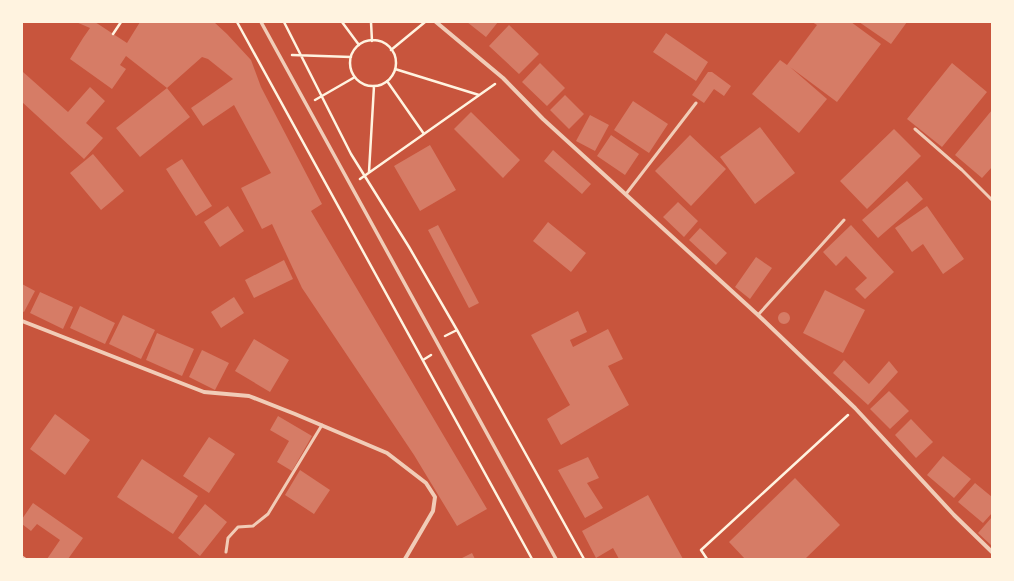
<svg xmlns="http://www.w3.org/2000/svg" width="1014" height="581" font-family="'PT Sans',sans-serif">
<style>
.building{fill:#d67c66}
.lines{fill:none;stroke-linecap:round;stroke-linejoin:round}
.path{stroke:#fff3e0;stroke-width:2.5}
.service{stroke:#f1ccb7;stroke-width:3}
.pedestrian{stroke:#f1ccb7;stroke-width:3.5}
.minor{stroke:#f1ccb7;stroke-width:4}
</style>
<rect width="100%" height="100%" fill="#c8553d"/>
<!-- building -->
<path class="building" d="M 76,22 L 95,22 L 127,43 L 140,22 L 214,22 L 227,34 L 251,60 L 261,87 L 322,204 L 311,211 L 487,509 L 457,526 L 414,455 L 302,288 L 272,224 L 262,229 L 241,188 L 271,173 L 234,105 L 203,126 L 191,108 L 233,79 L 208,59 L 202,57 L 167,88 L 190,117 L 140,157 L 116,128 L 167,88 L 126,56 L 120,65 L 126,69 L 112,89 L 70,59 L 83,38 L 90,28 Z
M 467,22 L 498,22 L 486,37 Z
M 812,22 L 851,22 L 881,44 L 837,102 L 790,67 L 827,99 L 799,133 L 752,94 L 780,60 L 787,65 L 817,25 Z
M 859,22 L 907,22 L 891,44 Z
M 509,25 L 539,54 L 519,74 L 489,46 Z
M 666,33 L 708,62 L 696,81 L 653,52 Z
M 540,63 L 565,88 L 547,106 L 522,82 Z
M 952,63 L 987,92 L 942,147 L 907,119 Z
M 23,72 L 68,112 L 90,87 L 105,101 L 86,123 L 103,138 L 84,159 L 22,102 L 22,74 Z
M 708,72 L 712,72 L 731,86 L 724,96 L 714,89 L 704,103 L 692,95 Z
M 565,95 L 584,114 L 569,129 L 550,110 Z
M 633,101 L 668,124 L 649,153 L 614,130 Z
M 992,110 L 992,167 L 982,178 L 955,155 Z
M 471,112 L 520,160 L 503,178 L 454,129 Z
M 590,115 L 609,125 L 595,151 L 576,141 Z
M 760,127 L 795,173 L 755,204 L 720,157 Z
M 894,129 L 921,156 L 867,209 L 840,181 Z
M 611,135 L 639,154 L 625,175 L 597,156 Z
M 690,135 L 726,169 L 691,206 L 655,171 Z
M 430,145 L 456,190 L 420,211 L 394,166 Z
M 553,150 L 591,184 L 582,194 L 544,161 Z
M 93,154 L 124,191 L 101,210 L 70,173 Z
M 182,159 L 212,206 L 196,216 L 166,169 Z
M 907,181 L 923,199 L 878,238 L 862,220 Z
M 678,202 L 698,221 L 684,237 L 663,217 Z
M 228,206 L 244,231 L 220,247 L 204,222 Z
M 927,206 L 964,259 L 943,274 L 923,244 L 912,252 L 895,228 Z
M 548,222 L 586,253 L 571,272 L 533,241 Z
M 438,225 L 479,303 L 469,308 L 428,230 Z
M 851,225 L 894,272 L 865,299 L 855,289 L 867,278 L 846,256 L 836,266 L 823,252 Z
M 700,228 L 727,253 L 716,265 L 689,240 Z
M 756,257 L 772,268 L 750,299 L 735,287 Z
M 284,260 L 293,279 L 254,298 L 245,280 Z
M 22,284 L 35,291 L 24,312 L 22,311 Z
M 825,290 L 865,310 L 843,353 L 803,333 Z
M 40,292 L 73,307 L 63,329 L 30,313 Z
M 234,297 L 244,313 L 221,328 L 211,312 Z
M 80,306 L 115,323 L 105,344 L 70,328 Z
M 578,311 L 587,332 L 570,340 L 573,347 L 608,329 L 623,359 L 608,366 L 629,405 L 561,445 L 547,419 L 570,405 L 531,335 Z
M778 318a6 6 0 1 1 12 0a6 6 0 1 1-12 0Z
M 123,315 L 155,330 L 141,359 L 109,344 Z
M 157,333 L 194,349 L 182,376 L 146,360 Z
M 254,339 L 289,360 L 270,392 L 235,371 Z
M 202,350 L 229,363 L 215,390 L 189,377 Z
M 844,360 L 869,384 L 889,361 L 898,372 L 868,405 L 833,373 Z
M 889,391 L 909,411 L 890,429 L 870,409 Z
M 55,414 L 90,440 L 65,475 L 30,449 Z
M 278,416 L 312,436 L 292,471 L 277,462 L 289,441 L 270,430 Z
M 911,419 L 933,442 L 916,458 L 895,435 Z
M 209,437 L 235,454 L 209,493 L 183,476 Z
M 943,456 L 971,479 L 954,498 L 927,475 Z
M 588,457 L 599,478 L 587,483 L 603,508 L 585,518 L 558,470 Z
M 142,459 L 198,496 L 173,534 L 117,497 Z
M 300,470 L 330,490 L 314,514 L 285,495 Z
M 795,478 L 840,525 L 805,559 L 745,559 L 729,542 Z
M 975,483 L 992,497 L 992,513 L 983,523 L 958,502 Z
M 648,495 L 683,559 L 619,559 L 613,548 L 596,558 L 582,531 Z
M 33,503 L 83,538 L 68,559 L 47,559 L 60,540 L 37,524 L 31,531 L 22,524 L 22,519 Z
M 205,504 L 227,522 L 200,556 L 178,538 Z
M 992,517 L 992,546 L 978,533 Z
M 472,553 L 475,559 L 460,559 Z"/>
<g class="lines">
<!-- path -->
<path class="path" d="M 237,22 L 532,559
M 284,22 L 351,154 L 409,247 L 457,330 L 584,559
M 342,22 L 359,45
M 371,22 L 372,41
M 113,34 L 121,22
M350 63a23 23 0 1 1 46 0a23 23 0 1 1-46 0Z
M 391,50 L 425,22
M 292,55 L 351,57
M 395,69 L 479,95
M 387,81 L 424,134
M 315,100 L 355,77
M 369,172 L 374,86
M 360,179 L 495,84
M 445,336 L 457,330
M 423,360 L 431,355
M 707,559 L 701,550 L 848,415"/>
<!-- service -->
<path class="service" d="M 915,129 L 962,170 L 992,200
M 626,194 L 696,103
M 758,315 L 844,220
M 226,552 L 228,538 L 238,527 L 253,526 L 268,514 L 322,425
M 22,557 L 25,559"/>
<!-- pedestrian -->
<path class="pedestrian" d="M 261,22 L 556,559"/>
<!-- minor -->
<path class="minor" d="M 436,22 L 503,78 L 543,119 L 758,315 L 855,408 L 954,515 L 992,552
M 22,321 L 204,392 L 249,396 L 295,414 L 387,453 L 426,483 L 435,497 L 433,511 L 405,559"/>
</g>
<!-- border -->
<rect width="1014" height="581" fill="none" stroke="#fff3e0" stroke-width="46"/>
</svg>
